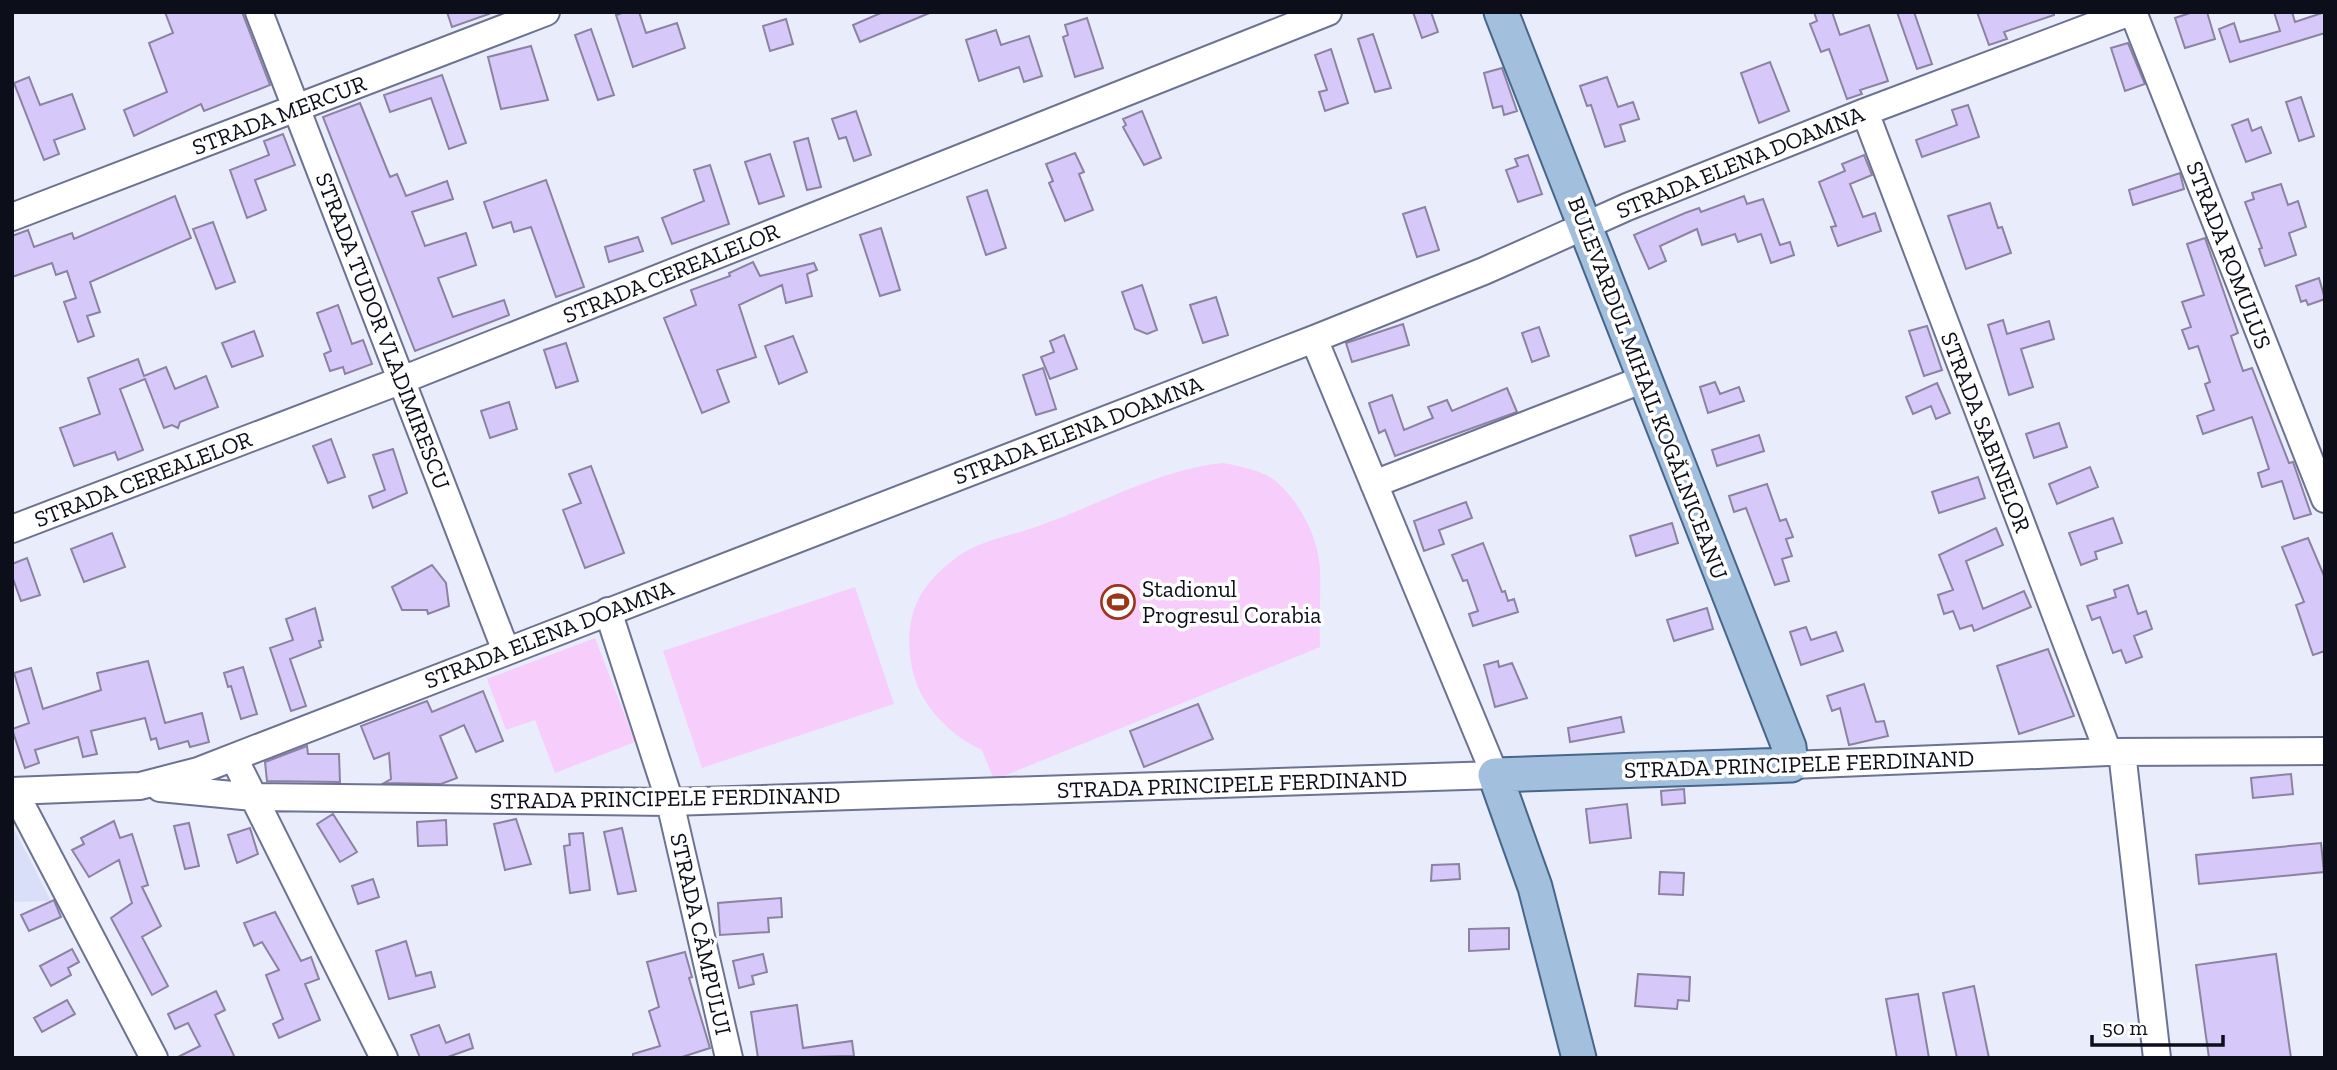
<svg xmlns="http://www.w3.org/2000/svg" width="2337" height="1070" font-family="'Zilla Slab',serif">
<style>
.built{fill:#d9dff9}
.green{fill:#f7cdfc}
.building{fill:#d7c8fa;stroke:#8c82a2;stroke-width:2}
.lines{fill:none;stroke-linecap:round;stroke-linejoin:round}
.minor-casing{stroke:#6c7392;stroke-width:30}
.major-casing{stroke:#46668b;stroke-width:37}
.minor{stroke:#fff;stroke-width:26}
.major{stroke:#a3bfde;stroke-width:33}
.labels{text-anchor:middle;stroke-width:7;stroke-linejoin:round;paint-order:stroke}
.street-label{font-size:23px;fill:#0c0e1a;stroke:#fff}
.poi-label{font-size:23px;fill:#0c0e1a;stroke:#fff;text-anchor:start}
</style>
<rect width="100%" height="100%" fill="#e9edfb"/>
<!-- built -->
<path class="built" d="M 12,825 L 51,901 L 12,902 Z"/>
<!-- green -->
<path class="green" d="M 1223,463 C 1240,466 1265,471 1278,483 C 1301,504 1319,539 1320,570 C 1321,596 1319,621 1320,647 L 994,780 L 982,750 C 949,735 919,704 912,668 C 906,637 909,607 929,583 C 939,571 956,556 970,549 C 992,538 1018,534 1041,525 C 1101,504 1160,469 1223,463 Z
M 855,587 L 894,704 L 702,768 L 663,651 Z
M 595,638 L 635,742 L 555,773 L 535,720 L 506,730 L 487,679 Z"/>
<!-- building -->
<path class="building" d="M 165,12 L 242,12 L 270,85 L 204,111 L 201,104 L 134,136 L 124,110 L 167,92 L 149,43 L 173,33 Z
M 447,12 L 488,12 L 489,14 L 452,27 Z
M 625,12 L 639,12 L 646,33 L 677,23 L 685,48 L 633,67 L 616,15 Z
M 883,12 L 932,12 L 860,42 L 853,25 Z
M 1413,12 L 1431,12 L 1438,32 L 1422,38 Z
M 1814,12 L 1832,12 L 1840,35 L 1869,25 L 1888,81 L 1860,90 L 1862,94 L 1847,99 L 1829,49 L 1821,52 L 1810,24 L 1817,21 Z
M 1897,12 L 1914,12 L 1932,64 L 1917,69 Z
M 1977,12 L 2054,12 L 2054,15 L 2004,32 L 2007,39 L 1989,45 Z
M 2193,12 L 2207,12 L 2215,39 L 2185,48 L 2175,18 Z
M 2274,12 L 2292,12 L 2295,22 L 2325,12 L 2325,33 L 2230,62 L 2219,29 L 2234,23 L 2240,42 L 2255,38 L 2280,31 Z
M 1087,18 L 1103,68 L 1075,77 L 1063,37 L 1068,35 L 1065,25 Z
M 786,19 L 793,44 L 770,51 L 763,26 Z
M 591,29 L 614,95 L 598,100 L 575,35 Z
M 996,30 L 1001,45 L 1029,36 L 1042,76 L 1024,82 L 1019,67 L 979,81 L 966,40 Z
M 1373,34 L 1391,88 L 1375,92 L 1358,39 Z
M 2128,43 L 2145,84 L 2125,91 L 2111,48 Z
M 531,46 L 548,100 L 501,109 L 488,57 Z
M 1331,49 L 1348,103 L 1325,111 L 1319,92 L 1327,90 L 1315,55 Z
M 1770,62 L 1789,111 L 1759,123 L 1741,73 Z
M 1502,68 L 1517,111 L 1504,115 L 1502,106 L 1493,108 L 1484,73 Z
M 442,75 L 466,143 L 449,149 L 431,98 L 390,112 L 384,95 Z
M 29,77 L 40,105 L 72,94 L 85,129 L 54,140 L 59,154 L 44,160 L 14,83 Z
M 1607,77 L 1618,107 L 1633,102 L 1639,119 L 1620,125 L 1625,141 L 1605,147 L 1591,105 L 1587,106 L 1580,86 Z
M 2301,97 L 2314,136 L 2299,141 L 2286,102 Z
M 360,103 L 390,177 L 397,174 L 406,196 L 447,181 L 453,199 L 412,212 L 425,246 L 466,233 L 476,265 L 438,278 L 453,317 L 504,300 L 509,315 L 415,351 L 323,117 Z
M 1968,105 L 1979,137 L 1922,157 L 1916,140 L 1957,125 L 1952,110 Z
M 856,111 L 871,155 L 854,161 L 846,137 L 839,139 L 832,119 Z
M 1142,111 L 1161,158 L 1144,165 L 1123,127 L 1126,125 L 1123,119 Z
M 2248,119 L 2252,131 L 2261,127 L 2271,153 L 2246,162 L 2232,125 Z
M 283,134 L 295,165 L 255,180 L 266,210 L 247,218 L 230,170 L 269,155 L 264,141 Z
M 808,138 L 821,187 L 807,190 L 794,142 Z
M 1075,153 L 1084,172 L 1079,174 L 1093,210 L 1065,221 L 1049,183 L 1053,181 L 1046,164 Z
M 770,154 L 784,196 L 759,204 L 745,162 Z
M 1528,155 L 1542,194 L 1518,202 L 1506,170 L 1518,166 L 1515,159 Z
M 1864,155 L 1872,175 L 1850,184 L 1863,217 L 1875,213 L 1881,231 L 1838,246 L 1831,227 L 1836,226 L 1819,182 L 1845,171 L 1842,164 Z
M 710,165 L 729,224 L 672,244 L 662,218 L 704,201 L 694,170 Z
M 2180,173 L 2184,189 L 2133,205 L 2129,190 Z
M 546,180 L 584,287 L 556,297 L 531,227 L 514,232 L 511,222 L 493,228 L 484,202 Z
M 2281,184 L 2288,205 L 2298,201 L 2306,227 L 2289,233 L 2296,255 L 2265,266 L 2259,249 L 2262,248 L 2245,202 L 2254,199 L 2252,193 Z
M 987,190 L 1006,248 L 986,255 L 967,197 Z
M 175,196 L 191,238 L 90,282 L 100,312 L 87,316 L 94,336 L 78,342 L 64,302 L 76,298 L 67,271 L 56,275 L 52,263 L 12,277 L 12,236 L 28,230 L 34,247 L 72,233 L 74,239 Z
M 1744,196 L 1747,204 L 1763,199 L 1780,245 L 1790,242 L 1794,255 L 1771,263 L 1761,234 L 1738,242 L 1735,234 L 1702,245 L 1697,229 L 1660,246 L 1666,261 L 1649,269 L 1634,235 L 1685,213 L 1699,208 L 1701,212 Z
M 1990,203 L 1998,228 L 2002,227 L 2011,253 L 1966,269 L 1948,216 Z
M 1425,207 L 1439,250 L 1417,257 L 1403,214 Z
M 213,222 L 235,282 L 216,289 L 193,229 Z
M 881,228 L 900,290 L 880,296 L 860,235 Z
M 638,237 L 643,251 L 609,262 L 605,247 Z
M 2205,238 L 2238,333 L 2231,336 L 2243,371 L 2252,368 L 2289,463 L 2293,462 L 2311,514 L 2294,519 L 2282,481 L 2262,487 L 2258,473 L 2269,469 L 2252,417 L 2203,434 L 2197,416 L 2214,410 L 2205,384 L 2210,382 L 2198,346 L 2189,349 L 2182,330 L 2191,327 L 2182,302 L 2204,295 L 2187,244 Z
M 753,262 L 760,276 L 814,263 L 817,270 L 807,274 L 812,296 L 786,303 L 782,285 L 739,305 L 756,357 L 717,370 L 729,402 L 702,413 L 664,318 L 696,305 L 691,290 L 730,276 L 729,273 Z
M 2319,278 L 2325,299 L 2308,305 L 2306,300 L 2301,302 L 2296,286 Z
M 1142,285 L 1157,330 L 1147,334 L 1135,329 L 1122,292 Z
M 1216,297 L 1228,335 L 1203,343 L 1190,305 Z
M 338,305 L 352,344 L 363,340 L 372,364 L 345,374 L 343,367 L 330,371 L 324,354 L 331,351 L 317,313 Z
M 2003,320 L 2007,334 L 2049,321 L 2054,339 L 2021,349 L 2033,387 L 2009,395 L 1988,325 Z
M 1403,324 L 1409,345 L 1352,362 L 1346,343 Z
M 1927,326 L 1942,370 L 1924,376 L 1909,331 Z
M 1539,327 L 1549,356 L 1532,362 L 1522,333 Z
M 254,331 L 263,356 L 232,367 L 222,343 Z
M 1064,335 L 1077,369 L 1050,379 L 1041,357 L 1054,352 L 1050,341 Z
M 793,336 L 807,372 L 779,384 L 765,346 Z
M 566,343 L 578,381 L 556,388 L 544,350 Z
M 138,359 L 144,376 L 166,367 L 175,389 L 206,376 L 218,407 L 180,422 L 178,428 L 172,425 L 164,428 L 145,379 L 120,389 L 143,450 L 118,460 L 115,452 L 74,466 L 60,428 L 100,414 L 88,378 Z
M 1043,368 L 1056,409 L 1036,415 L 1023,375 Z
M 1715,382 L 1720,394 L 1739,387 L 1744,401 L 1708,413 L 1700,387 Z
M 1937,383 L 1950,413 L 1936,419 L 1931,406 L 1913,414 L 1906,397 Z
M 1507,388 L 1517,412 L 1395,456 L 1385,430 L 1379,433 L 1369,403 L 1392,395 L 1404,430 L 1433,418 L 1428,407 L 1447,400 L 1452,411 Z
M 509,402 L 517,429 L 490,438 L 481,411 Z
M 2059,423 L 2067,447 L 2034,458 L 2026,434 Z
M 1759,435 L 1764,451 L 1717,466 L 1712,450 Z
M 331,439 L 345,477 L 328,483 L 313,446 Z
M 393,449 L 407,493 L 373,508 L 369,496 L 385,490 L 373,455 Z
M 591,466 L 624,553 L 585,568 L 563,510 L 581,503 L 569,474 Z
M 2090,467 L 2098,487 L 2057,504 L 2049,484 Z
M 1978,477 L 1985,498 L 1939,513 L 1932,492 Z
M 1767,484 L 1780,521 L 1786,519 L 1793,537 L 1786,539 L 1792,556 L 1782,559 L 1789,581 L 1775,585 L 1746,508 L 1734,512 L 1729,496 Z
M 1466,502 L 1472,518 L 1439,530 L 1444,544 L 1424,551 L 1414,521 Z
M 2113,518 L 2122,543 L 2095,552 L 2097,559 L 2081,565 L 2069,533 Z
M 1672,523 L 1678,543 L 1636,556 L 1630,536 Z
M 1996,528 L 2003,545 L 1966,561 L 1983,609 L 2024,591 L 2031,607 L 1974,631 L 1972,625 L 1960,629 L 1953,611 L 1944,614 L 1938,595 L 1953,590 L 1939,555 Z
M 112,533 L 125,567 L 84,582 L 71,549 Z
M 2308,538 L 2325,578 L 2325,651 L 2313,655 L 2296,605 L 2304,602 L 2282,547 Z
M 1483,543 L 1502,592 L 1505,591 L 1508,601 L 1514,599 L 1518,612 L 1473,626 L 1469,614 L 1478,611 L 1467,580 L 1463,581 L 1452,555 Z
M 27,558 L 40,595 L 21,601 L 12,576 L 12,564 Z
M 432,565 L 446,583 L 449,606 L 428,614 L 427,610 L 402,610 L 392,587 Z
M 2128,585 L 2138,614 L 2146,611 L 2152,629 L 2134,636 L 2142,657 L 2126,663 L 2121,650 L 2113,653 L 2100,617 L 2092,620 L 2087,606 L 2116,597 L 2114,590 Z
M 315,608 L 323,640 L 319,641 L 321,647 L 290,659 L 306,706 L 291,711 L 270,648 L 293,640 L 286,619 Z
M 1707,608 L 1713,629 L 1674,641 L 1667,620 Z
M 1806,627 L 1811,640 L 1836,632 L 1843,651 L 1801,665 L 1790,632 Z
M 2048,649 L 2074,716 L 2019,734 L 1997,666 Z
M 148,661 L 165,723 L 202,713 L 209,742 L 190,747 L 188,741 L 159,749 L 156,738 L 151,740 L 145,718 L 91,731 L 97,754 L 83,757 L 78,737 L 35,750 L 39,763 L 25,768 L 12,729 L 29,723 L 14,673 L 31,668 L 43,709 L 101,690 L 97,673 Z
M 1498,661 L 1499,667 L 1512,663 L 1527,698 L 1495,707 L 1484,665 Z
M 243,667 L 257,714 L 241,719 L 231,686 L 228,687 L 224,673 Z
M 1864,684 L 1876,722 L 1884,721 L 1888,736 L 1849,745 L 1840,708 L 1832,711 L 1827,696 Z
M 483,691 L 503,741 L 476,752 L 464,725 L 440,736 L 457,778 L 441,784 L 384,783 L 391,779 L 389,753 L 374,759 L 361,726 L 427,701 L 432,712 Z
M 1198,704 L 1213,739 L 1144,767 L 1130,731 Z
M 1621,717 L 1624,732 L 1570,742 L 1568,728 Z
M 307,746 L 308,754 L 339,754 L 340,782 L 267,781 L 265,762 Z
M 2291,774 L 2293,794 L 2253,798 L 2251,778 Z
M 1684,789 L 1685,803 L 1662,805 L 1661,791 Z
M 1627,804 L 1631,838 L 1590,843 L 1586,809 Z
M 333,814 L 357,852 L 340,862 L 317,824 Z
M 516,819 L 531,864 L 505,870 L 494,824 Z
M 446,820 L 447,845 L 418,846 L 417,822 Z
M 114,821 L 120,838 L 132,834 L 148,885 L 142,887 L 161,926 L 142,937 L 168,986 L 152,995 L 111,918 L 132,903 L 119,860 L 89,877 L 72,850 L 84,844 L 81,838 Z
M 189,823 L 199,866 L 185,869 L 174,826 Z
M 250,828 L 258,854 L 237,863 L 228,835 Z
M 622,828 L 636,891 L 618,894 L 604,832 Z
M 583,833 L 590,890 L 570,893 L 564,846 L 570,845 L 569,834 Z
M 2321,843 L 2324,872 L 2199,884 L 2196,855 Z
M 1459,864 L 1460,879 L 1431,881 L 1432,865 Z
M 1660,872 L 1684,873 L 1683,895 L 1659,894 Z
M 373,879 L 379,897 L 358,904 L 352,886 Z
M 781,898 L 782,917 L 768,918 L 769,932 L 720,935 L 718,903 Z
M 54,900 L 61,917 L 29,931 L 21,915 Z
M 275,912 L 301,961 L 311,957 L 319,979 L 305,984 L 320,1020 L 279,1038 L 273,1024 L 283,1019 L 266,975 L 279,970 L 262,942 L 254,946 L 244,923 Z
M 1509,928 L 1509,949 L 1469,951 L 1469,929 Z
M 406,941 L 416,976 L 431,972 L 435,987 L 389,999 L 376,951 Z
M 72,949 L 79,962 L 68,968 L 71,975 L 51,986 L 40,966 Z
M 685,952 L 692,977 L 689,978 L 710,1048 L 679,1058 L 633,1058 L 633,1054 L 660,1046 L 649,1011 L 659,1007 L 647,962 Z
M 763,954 L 767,972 L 752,976 L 754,984 L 739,988 L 733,961 Z
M 2276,954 L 2291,1058 L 2209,1058 L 2196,965 Z
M 1638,974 L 1690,977 L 1689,1001 L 1678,1000 L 1677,1009 L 1635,1006 Z
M 1974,986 L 1989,1058 L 1957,1058 L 1943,993 Z
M 216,991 L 225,1010 L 215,1015 L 235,1058 L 176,1058 L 200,1046 L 188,1023 L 175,1029 L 168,1014 Z
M 1918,994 L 1929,1058 L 1897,1058 L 1886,999 Z
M 67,1000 L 75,1014 L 42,1032 L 34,1018 Z
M 797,1005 L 803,1048 L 852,1041 L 854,1056 L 758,1058 L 751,1012 Z
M 439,1025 L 446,1043 L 469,1034 L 473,1048 L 445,1058 L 420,1058 L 411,1035 Z"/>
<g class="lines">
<!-- minor casing -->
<g class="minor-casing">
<path id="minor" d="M 259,12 L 506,651
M 2133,12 L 2325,499
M 1865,112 L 2108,752
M 12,217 L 546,12
M 1374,484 L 1644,379
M 12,529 L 402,380 L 1328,12
M 608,611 L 670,802 L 729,1058
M 2122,752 L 2157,1058
M 234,758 L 384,1058
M 1791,765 L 2108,752 L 2325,751
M 160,788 L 253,797 L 670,802 L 1495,775 L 1314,339
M 12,791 L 140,786 L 198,771 L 1314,339 L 1484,271 L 1627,207 L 1865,112 L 2130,12
M 14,791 L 154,1058"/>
</g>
<!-- major casing -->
<g class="major-casing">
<path id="major" d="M 1501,12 L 1789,747 L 1791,765 L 1495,775 L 1535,887 L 1579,1058"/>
</g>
<!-- minor -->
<use href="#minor" class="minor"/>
<!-- major -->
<use href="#major" class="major"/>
</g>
<!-- icons -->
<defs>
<g id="stadium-ring" transform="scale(1.75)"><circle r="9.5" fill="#fff" stroke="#9c341a" stroke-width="1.5"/><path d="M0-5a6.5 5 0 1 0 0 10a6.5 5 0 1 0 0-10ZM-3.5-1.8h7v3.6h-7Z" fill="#9c341a"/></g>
</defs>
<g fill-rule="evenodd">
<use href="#stadium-ring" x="1118" y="602"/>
</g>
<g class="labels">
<!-- street labels -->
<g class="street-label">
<text transform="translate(279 115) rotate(-21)" y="8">STRADA MERCUR</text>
<text transform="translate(1740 162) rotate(-22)" y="8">STRADA ELENA DOAMNA</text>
<text transform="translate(2229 255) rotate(69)" y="8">STRADA ROMULUS</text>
<text transform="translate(671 273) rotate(-22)" y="8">STRADA CEREALELOR</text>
<text transform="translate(383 331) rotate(69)" y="8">STRADA TUDOR VLADIMIRESCU</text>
<text transform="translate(1648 388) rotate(69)" y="8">BULEVARDUL MIHAIL KOGĂLNICEANU</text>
<text transform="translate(1078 430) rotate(-21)" y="8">STRADA ELENA DOAMNA</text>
<text transform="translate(1986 432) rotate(69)" y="8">STRADA SABINELOR</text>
<text transform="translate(143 479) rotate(-21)" y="8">STRADA CEREALELOR</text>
<text transform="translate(549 634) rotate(-21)" y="8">STRADA ELENA DOAMNA</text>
<text transform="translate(1799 764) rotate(-2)" y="8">STRADA PRINCIPELE FERDINAND</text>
<text transform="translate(1232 784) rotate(-2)" y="8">STRADA PRINCIPELE FERDINAND</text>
<text transform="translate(665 798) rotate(-1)" y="8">STRADA PRINCIPELE FERDINAND</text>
<text transform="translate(701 934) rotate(77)" y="8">STRADA CÂMPULUI</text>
</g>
<!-- poi labels -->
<g class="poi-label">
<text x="1142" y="597">Stadionul<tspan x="1142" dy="26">Progresul Corabia</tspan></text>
</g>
</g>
<!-- border -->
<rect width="2337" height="1070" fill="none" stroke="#0c0e1a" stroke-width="28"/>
<!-- scale -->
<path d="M2092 1035v10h131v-10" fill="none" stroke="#0c0e1a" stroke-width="3.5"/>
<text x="2102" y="1035" font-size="21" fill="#0c0e1a" stroke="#ffffff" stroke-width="5" paint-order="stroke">50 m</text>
</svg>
